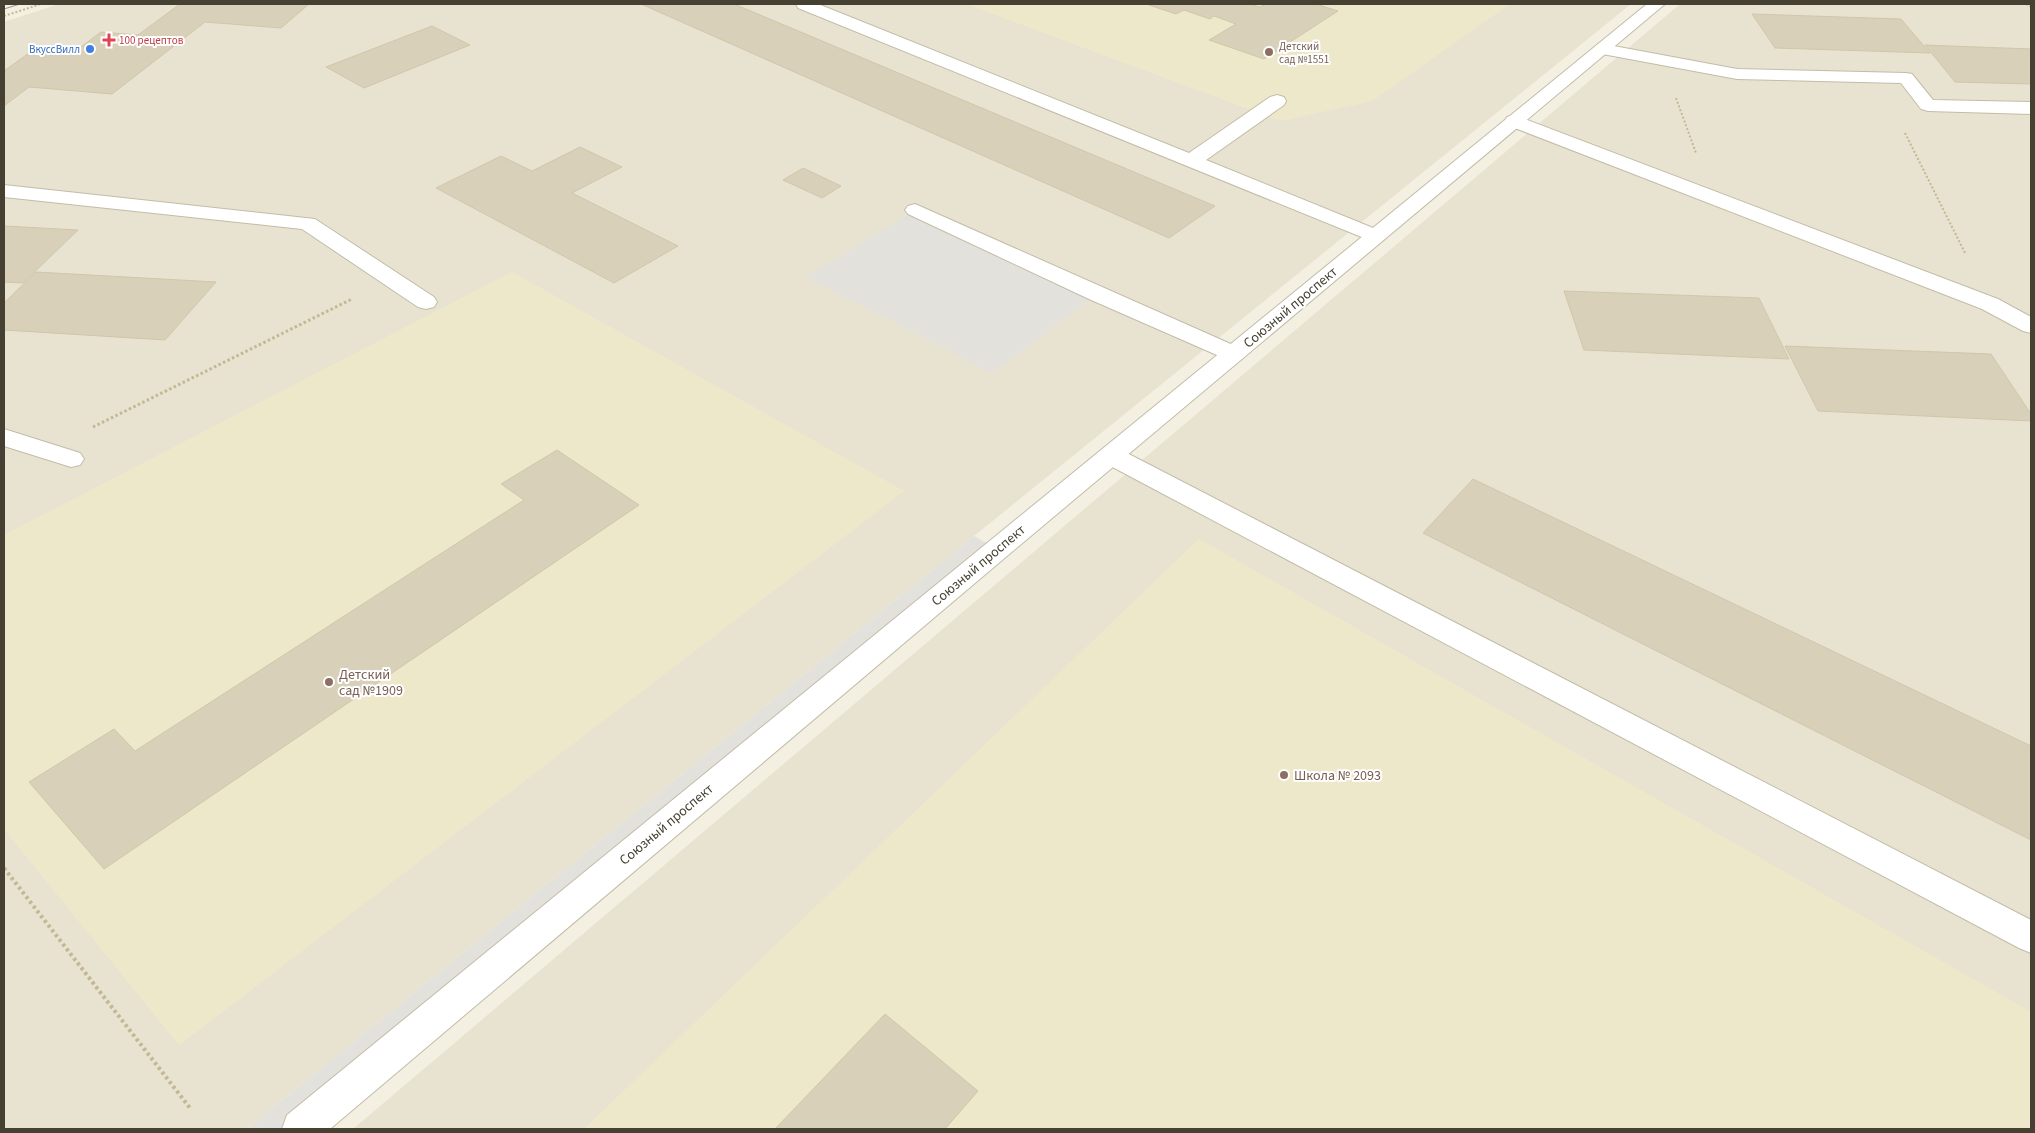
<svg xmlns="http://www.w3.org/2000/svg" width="2035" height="1133" font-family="'Source Sans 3',sans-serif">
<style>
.residential{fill:#e8e3d0}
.education{fill:#eee8ca}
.parking{fill:#e3e1dc}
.building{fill:#d9d0b9;stroke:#d1c6a9}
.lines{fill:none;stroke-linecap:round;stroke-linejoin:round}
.lane-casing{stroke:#c2bca7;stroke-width:2}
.street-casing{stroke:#c2bca7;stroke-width:2}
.path-far2{stroke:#c3b794;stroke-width:2;stroke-dasharray:2 2;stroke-linecap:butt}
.path-far1{stroke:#c3b794;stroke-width:3;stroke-dasharray:2.5 2.5;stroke-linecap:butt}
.path{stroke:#c3b794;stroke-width:4;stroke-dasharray:3 3;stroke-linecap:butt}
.lane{fill:#fff;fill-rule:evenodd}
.street{fill:#fff;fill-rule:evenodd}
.tram{stroke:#949494;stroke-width:1}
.health-dot{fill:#e0444e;stroke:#fff;stroke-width:2}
.shop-dot{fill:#3f7fe0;stroke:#fff;stroke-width:2}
.education-dot{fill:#8d6e63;stroke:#fff;stroke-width:2}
.labels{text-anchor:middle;stroke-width:4;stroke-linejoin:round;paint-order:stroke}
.far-health-label{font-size:11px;fill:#be3a42;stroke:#fff;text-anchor:start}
.far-education-label{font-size:11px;fill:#785e54;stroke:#fff;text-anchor:start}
.far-shop-label{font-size:11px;fill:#366cbe;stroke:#fff;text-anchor:end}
.street-label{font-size:14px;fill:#454032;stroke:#fff}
.education-label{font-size:14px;fill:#785e54;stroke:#fff;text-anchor:start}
</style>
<rect width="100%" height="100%" fill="#f3f0e2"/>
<!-- residential -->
<path class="residential" d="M 59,4 L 1631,4 L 974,536 L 247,1129 L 4,1129 L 4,22 Z
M 1680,4 L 2031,4 L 2031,1129 L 353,1129 Z"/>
<!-- education -->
<path class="education" d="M 966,4 L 1510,4 L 1372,101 L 1281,121 Z
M 512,272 L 904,491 L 179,1045 L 4,829 L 4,535 Z
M 1199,539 L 2031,1012 L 2031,1129 L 584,1129 Z"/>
<!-- parking -->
<path class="parking" d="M 915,210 L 1097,294 L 992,373 L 806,277 Z
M 974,536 L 997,549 L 301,1129 L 247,1129 Z"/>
<!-- building -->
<path class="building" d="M 180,4 L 309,4 L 281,28 L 205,22 L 112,94 L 29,87 L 4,106 L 4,71 L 36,48 L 74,52 L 101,32 L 138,35 Z
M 641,4 L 734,4 L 1215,206 L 1169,238 Z
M 1151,4 L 1249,4 L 1260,7 L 1265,4 L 1316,4 L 1338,11 L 1264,59 L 1209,40 L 1236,24 L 1214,16 L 1210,19 L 1184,10 L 1176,14 L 1149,5 Z
M 1752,14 L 1901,19 L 1930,53 L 1775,48 Z
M 432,26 L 470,45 L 364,88 L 326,67 Z
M 1925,45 L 2031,49 L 2031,84 L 1955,82 Z
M 580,147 L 622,167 L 572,193 L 678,246 L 614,283 L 436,188 L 501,156 L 532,171 Z
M 803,168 L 841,186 L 822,198 L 783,180 Z
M 4,226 L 78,230 L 23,283 L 4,282 Z
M 36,272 L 216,282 L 165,340 L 4,330 L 4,303 Z
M 1564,291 L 1759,298 L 1789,359 L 1584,350 Z
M 1785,346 L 1991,354 L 2031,414 L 2031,421 L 1818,411 Z
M 557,450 L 639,505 L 104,869 L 29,782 L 114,729 L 135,751 L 524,500 L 501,484 Z
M 1473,479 L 2031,746 L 2031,840 L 1423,533 Z
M 885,1014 L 978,1091 L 945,1129 L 775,1129 Z"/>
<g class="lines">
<!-- lane casing -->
<g class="lane-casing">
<path id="lane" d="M 796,4 L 818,4 L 1189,153 L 1270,97 L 1277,95 L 1284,97 L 1286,101 L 1284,105 L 1206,160 L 1383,232 L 1387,236 L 1383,240 L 1376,242 L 1369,240 L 798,8 Z
M 1603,44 L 1737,69 L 1906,73 L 1912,74 L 1933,100 L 2031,102 L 2031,114 L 1928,111 L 1921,109 L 1901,83 L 1737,79 L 1597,53 L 1594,49 L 1597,45 Z
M 1514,115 L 1998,299 L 2031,317 L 2031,333 L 2023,331 L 1982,309 L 1507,125 L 1505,121 L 1507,117 Z
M 4,185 L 315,219 L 434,297 L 437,302 L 434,307 L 426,309 L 418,307 L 302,229 L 4,197 Z
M 915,204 L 1242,349 L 1246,354 L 1242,359 L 1234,361 L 1226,359 L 1089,299 L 908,214 L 905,210 L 908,206 Z
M 4,429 L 80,453 L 84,459 L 80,465 L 71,467 L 4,446 Z
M 1112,448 L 1121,450 L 2031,920 L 2031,953 L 2019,948 L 1103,462 L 1099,456 L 1103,450 Z"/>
</g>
<!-- street casing -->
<g class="street-casing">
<path id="street" d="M 1647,4 L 1665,4 L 1007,556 L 330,1129 L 282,1129 L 287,1115 Z"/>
</g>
<!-- path-far2 -->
<path class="path-far2" d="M 2026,4 L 2031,7
M 4,16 L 41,4
M 1676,98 L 1696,153
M 1905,133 L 1965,253"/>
<!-- path-far1 -->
<path class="path-far1" d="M 93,427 L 352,299"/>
<!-- path -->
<path class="path" d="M 4,868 L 190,1108"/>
<!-- lane -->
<use href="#lane" class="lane"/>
<!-- street -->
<use href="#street" class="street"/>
<!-- tram -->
<path class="tram" d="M 4,9 L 20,4"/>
</g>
<!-- markers -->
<path class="health-dot" d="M106.5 32.5h5v5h5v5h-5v5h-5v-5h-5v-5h5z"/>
<circle class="shop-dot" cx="90" cy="49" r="5"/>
<g class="education-dot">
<circle cx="1269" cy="52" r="5"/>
<circle cx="329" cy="682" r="5"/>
<circle cx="1284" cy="775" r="5"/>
</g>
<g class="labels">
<!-- far-health labels -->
<g class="far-health-label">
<text x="119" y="44">100 рецептов</text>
</g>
<!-- far-education labels -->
<g class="far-education-label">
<text x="1279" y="50">Детский<tspan x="1279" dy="13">сад №1551</tspan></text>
</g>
<!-- far-shop labels -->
<g class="far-shop-label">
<text x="80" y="53">ВкуссВилл</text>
</g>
<!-- street labels -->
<g class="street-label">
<text transform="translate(1290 307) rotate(-40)" y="5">Союзный проспект</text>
<text transform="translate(978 565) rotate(-40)" y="5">Союзный проспект</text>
<text transform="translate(666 824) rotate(-40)" y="5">Союзный проспект</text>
</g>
<!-- education labels -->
<g class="education-label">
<text x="339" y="679">Детский<tspan x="339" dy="16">сад №1909</tspan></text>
<text x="1294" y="780">Школа № 2093</text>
</g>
</g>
<!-- border -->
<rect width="2035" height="1133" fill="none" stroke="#454032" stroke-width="10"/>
</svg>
